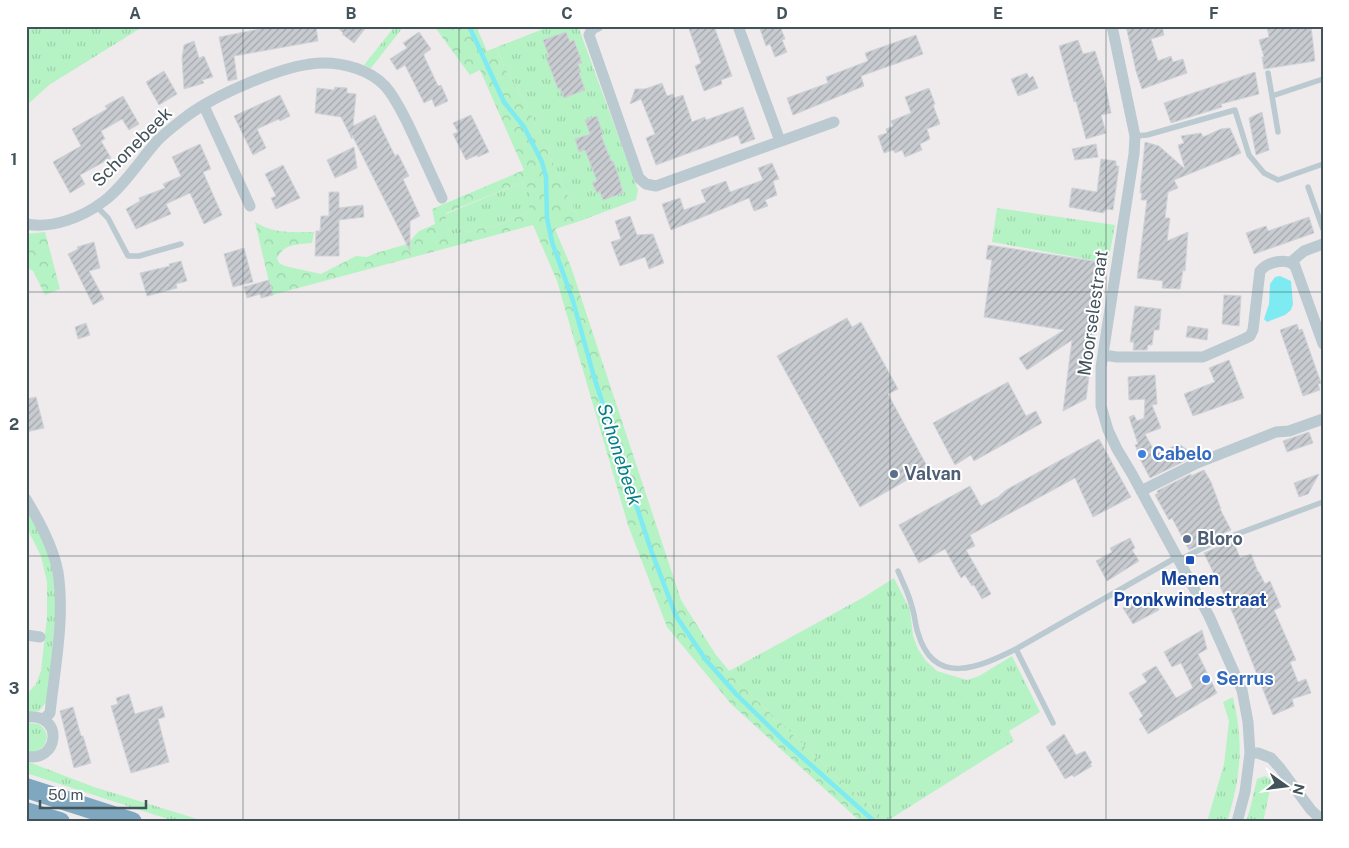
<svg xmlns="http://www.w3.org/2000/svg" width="1349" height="848" font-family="'Public Sans',sans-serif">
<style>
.grass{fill:url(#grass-tufts)}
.forest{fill:url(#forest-crowns);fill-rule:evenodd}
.water{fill:#7eeaf2}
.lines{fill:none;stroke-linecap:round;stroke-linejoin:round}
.stream{stroke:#7eeaf2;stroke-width:4.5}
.building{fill:url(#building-hatch);stroke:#cfd3d8}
.lane{stroke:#bbc9d0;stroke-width:5.5}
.street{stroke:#bbc9d0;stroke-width:11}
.highway{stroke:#7fa7c0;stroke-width:20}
.grid{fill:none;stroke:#43535a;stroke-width:1;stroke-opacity:0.55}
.shop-dot{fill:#3f7fe0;stroke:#fff;stroke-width:2}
.service-dot{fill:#5c6f8a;stroke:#fff;stroke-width:2}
.transit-dot{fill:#1a4fb4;stroke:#fff;stroke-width:2}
.labels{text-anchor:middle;stroke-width:4;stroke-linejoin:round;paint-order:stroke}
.street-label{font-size:18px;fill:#43535a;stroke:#fff}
.shop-label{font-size:18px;font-weight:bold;fill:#366cbe;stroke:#fff;text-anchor:start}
.service-label{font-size:18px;font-weight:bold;fill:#4e5e75;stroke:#fff;text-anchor:start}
.transit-label{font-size:18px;font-weight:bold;fill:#164399;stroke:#fff}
.water-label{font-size:19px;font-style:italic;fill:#057e88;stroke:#fff}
.neatline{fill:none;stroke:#43535a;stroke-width:2}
.grid-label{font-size:16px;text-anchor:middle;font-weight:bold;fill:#43535a}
</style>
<defs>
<pattern id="grass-tufts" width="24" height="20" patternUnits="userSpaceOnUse" patternTransform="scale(1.25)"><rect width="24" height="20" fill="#b5f2c4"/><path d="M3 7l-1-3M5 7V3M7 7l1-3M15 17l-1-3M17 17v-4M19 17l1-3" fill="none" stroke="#9dd1ab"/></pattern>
<pattern id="forest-crowns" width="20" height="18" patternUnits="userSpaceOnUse" patternTransform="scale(1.25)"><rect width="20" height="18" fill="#b5f2c4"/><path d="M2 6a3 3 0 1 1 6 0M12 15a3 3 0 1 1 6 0" fill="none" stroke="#9dd1ab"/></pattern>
<pattern id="building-hatch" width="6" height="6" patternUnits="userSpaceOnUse" patternTransform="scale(1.25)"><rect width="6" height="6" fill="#c8ccd1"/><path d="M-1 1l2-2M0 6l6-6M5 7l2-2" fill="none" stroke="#a4a8ad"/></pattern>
</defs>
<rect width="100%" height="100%" fill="#efebec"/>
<!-- grass -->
<path class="grass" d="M 26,26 L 144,26 L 49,85 L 26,106 Z
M 395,26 L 404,26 L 371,68 L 364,65 Z
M 551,26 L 578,26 L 638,190 L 636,200 L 580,221 C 562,185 547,148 530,112 C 519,90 503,71 497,47 Z
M 523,182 L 529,189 L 529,212 L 498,225 L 453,234 L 446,226 L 446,214 Z
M 997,208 L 1115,225 L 1108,263 L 992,242 Z
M 26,506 L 50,554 L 57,595 L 48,700 L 39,711 L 26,712 L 26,695 L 36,684 L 41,671 L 47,617 L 47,582 L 41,556 L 26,526 Z
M 894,578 L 910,610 L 913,636 L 918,649 L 926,661 L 937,671 L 967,680 L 979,676 L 1012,656 L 1040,712 L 1009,731 L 1014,741 L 887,821 L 839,779 L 741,685 L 729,671 L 864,597 Z
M 1233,697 C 1244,744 1241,776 1227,822 L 1207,822 L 1224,764 L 1229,721 L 1223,702 Z
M 29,723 L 39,724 C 47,730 49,737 44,746 L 36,752 L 26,751 L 26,724 Z
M 26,761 L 94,787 L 207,822 L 177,822 L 26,773 Z
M 1265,776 L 1272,780 L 1263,822 L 1246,822 L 1250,809 L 1257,779 Z"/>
<!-- forest -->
<path class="forest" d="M 434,26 L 476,26 L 487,51 L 497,47 C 503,71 519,90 530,112 C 547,148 562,185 580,221 L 555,229 L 571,267 L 681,600 L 716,655 L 741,685 L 839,779 L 888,822 L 861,822 L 731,704 L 667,627 L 628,525 L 557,281 L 533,225 L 272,295 L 255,222 C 274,234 292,232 314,232 L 312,243 C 296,245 285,243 277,258 L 279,263 L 285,266 L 321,274 L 356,256 L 367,257 L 376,253 L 404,245 L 410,241 L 419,231 L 435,224 L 432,209 L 524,170 L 480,70 L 470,75 ZM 523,182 L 529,189 L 529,212 L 498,225 L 453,234 L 446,226 L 446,213 Z
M 45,232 L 60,289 L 45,295 L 33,271 L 26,267 L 26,234 Z"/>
<!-- water -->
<path class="water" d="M 1280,276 L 1291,281 L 1293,304 L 1291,310 L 1285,315 L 1267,322 L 1264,319 L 1269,304 L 1270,284 L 1275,277 Z"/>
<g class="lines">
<!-- stream -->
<path class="stream" d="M 469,26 L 504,102 L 524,127 L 542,162 L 546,177 L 547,218 L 552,242 L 573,301 L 594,377 L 651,550 L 676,616 L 706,660 L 737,695 L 784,741 L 875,822"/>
</g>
<!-- building -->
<path class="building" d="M 259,26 L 316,26 L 318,41 L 234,56 L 237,79 L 228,81 L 219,37 L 260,29 Z
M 336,26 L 367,26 L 354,43 L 342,34 L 343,33 Z
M 688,26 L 714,26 L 732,76 L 721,80 L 722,84 L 704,91 L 695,66 L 701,63 Z
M 767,26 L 780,26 L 785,39 L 782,40 L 787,52 L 775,57 L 770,44 L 766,46 L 760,29 Z
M 1126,26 L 1162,26 L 1164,35 L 1151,39 L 1158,61 L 1171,56 L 1173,62 L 1183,59 L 1187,73 L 1142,89 L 1136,71 Z
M 1267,26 L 1311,26 L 1315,61 L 1264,69 L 1262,57 L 1264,57 L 1259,40 L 1269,37 Z
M 419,32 L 431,49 L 424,54 L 424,56 L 438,86 L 441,85 L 448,101 L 435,107 L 432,99 L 424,103 L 405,65 L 397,70 L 390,59 L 407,48 L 403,43 Z
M 566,32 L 570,42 L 574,40 L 582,63 L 578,64 L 581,72 L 579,73 L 585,90 L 564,98 L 560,88 L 558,89 L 546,57 L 549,57 L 543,40 Z
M 916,35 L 923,54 L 861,76 L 864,86 L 793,115 L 787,98 L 828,83 L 826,77 L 868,61 L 865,53 Z
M 1078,40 L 1083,54 L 1095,51 L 1105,83 L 1111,113 L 1101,115 L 1106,133 L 1086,139 L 1076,101 L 1074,102 L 1059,46 Z
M 194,41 L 199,58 L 204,56 L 213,77 L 202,80 L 204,83 L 184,89 L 182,58 L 184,45 Z
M 164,71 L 177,94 L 159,105 L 146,82 Z
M 1255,72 L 1259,94 L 1221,104 L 1222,107 L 1171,123 L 1164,103 Z
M 1027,73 L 1029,78 L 1033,76 L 1038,88 L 1018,96 L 1011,79 Z
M 662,83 L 667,96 L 673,94 L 674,98 L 683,95 L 692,122 L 705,117 L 706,120 L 743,107 L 755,139 L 741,144 L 738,135 L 656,165 L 646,138 L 655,134 L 641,99 L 630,104 L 635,89 L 645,89 Z
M 335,87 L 347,88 L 347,93 L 356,94 L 353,126 L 375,115 L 395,156 L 398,154 L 409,176 L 403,179 L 420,216 L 410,221 L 410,251 L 352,135 L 352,139 L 341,117 L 315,113 L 317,88 L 334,90 Z
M 929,88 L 935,104 L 933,105 L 940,124 L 927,129 L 930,139 L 920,144 L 922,150 L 905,157 L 902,150 L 895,153 L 893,150 L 884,153 L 878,136 L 887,133 L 886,129 L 893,126 L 891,121 L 911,113 L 905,97 Z
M 280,95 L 290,116 L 280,121 L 279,119 L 257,129 L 266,148 L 253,155 L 234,116 Z
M 123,96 L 139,124 L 129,130 L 122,119 L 101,131 L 105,139 L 101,141 L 111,158 L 80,175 L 85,184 L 70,193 L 53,162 L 81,146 L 72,129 L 107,109 L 105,106 Z
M 1262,112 L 1269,150 L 1256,155 L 1249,118 Z
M 471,115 L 489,152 L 478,157 L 477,155 L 466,160 L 453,134 L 458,132 L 453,123 Z
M 597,116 L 603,135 L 601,135 L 611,161 L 613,161 L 618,174 L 623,193 L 603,200 L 600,192 L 597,193 L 592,183 L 597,181 L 585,150 L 579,152 L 575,139 L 590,134 L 585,120 Z
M 1230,128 L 1241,153 L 1174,180 L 1178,188 L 1168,192 L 1165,218 L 1170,218 L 1167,241 L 1188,232 L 1185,271 L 1183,270 L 1180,289 L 1162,288 L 1163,281 L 1137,278 L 1147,200 L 1141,200 L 1142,193 L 1140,193 L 1145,142 L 1159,146 L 1185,169 L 1178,145 L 1184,143 L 1181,136 L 1201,133 L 1203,137 L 1221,129 Z
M 200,144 L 211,169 L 203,172 L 222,215 L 204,224 L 190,193 L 166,204 L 171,214 L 136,229 L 126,209 L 140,201 L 139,198 L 165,188 L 163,184 L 181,176 L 172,157 Z
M 1096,144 L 1098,157 L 1075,160 L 1072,149 Z
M 354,147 L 357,168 L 335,178 L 327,160 Z
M 1101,159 L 1116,161 L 1116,166 L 1119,166 L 1113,210 L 1107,209 L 1103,213 L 1069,207 L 1072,188 L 1097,192 Z
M 772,163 L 779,179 L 773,181 L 777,195 L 765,200 L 768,206 L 754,211 L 749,198 L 671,230 L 662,204 L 680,198 L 684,210 L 706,202 L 701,190 L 726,181 L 730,192 L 763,180 L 758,168 Z
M 283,165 L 300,198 L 276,209 L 271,198 L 276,196 L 265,174 Z
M 329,192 L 339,192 L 339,208 L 363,205 L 364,217 L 339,220 L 339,256 L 315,256 L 316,231 L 320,231 L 321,216 L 329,216 Z
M 630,216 L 637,235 L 653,234 L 664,263 L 649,269 L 645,257 L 620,266 L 611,242 L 621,239 L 615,221 Z
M 1309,217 L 1314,233 L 1254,254 L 1246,233 L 1266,226 L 1268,231 Z
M 94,242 L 100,268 L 89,271 L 104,299 L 93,305 L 68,254 L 78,249 L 77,247 Z
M 988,245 L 1100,262 L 1090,326 L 1095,331 L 1086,399 L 1063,411 L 1072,340 L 1027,370 L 1019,358 L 1064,330 L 984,317 L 992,260 L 986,259 Z
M 244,248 L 253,282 L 233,287 L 224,254 Z
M 181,261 L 187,281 L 176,284 L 177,288 L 147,296 L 140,273 L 170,266 L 169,264 Z
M 269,280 L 273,295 L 261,298 L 260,294 L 247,298 L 244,287 Z
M 1224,295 L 1241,296 L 1239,326 L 1222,324 Z
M 1135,306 L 1161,309 L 1159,330 L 1154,330 L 1152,345 L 1148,345 L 1147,350 L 1133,350 L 1134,342 L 1130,342 Z
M 847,318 L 852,327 L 861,322 L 898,389 L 888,394 L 928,468 L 860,507 L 777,356 Z
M 86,323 L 90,335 L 78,339 L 75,327 Z
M 1297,324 L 1299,330 L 1302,329 L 1321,383 L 1318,384 L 1320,390 L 1303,396 L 1280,330 Z
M 1188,326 L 1208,329 L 1207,340 L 1186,337 Z
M 1229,360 L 1244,398 L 1193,416 L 1184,394 L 1215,382 L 1209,368 Z
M 1155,375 L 1157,404 L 1152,405 L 1161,428 L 1145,434 L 1156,454 L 1179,444 L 1190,452 L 1191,458 L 1150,478 L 1139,457 L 1140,456 L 1135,445 L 1138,444 L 1129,417 L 1134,415 L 1137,421 L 1144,418 L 1145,399 L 1129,400 L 1128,377 Z
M 1008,382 L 1026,416 L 1036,411 L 1042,423 L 974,461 L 971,455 L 955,465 L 933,423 Z
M 36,397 L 44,428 L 26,432 L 26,399 Z
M 1309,432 L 1313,443 L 1287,452 L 1283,441 Z
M 1099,439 L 1131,497 L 1093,517 L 1075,478 L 970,535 L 975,546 L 966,550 L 991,594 L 982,599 L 974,585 L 972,586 L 965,575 L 961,578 L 945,549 L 919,563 L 899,525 L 970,486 L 981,506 L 998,497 L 1006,490 Z
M 1204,470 L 1211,482 L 1221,509 L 1220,509 L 1231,530 L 1189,550 L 1172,518 L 1169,520 L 1155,495 L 1158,493 L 1157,491 L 1191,474 L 1191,476 Z
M 1319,474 L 1308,494 L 1299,497 L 1294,483 Z
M 1130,538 L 1135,548 L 1132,550 L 1139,561 L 1107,581 L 1096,561 L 1112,552 L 1110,548 Z
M 1233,540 L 1240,558 L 1251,554 L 1258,572 L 1259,572 L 1265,584 L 1270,581 L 1281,607 L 1274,610 L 1296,660 L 1290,662 L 1298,682 L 1306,679 L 1311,693 L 1292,699 L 1294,706 L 1273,715 L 1234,616 L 1204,553 Z
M 1149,593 L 1159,610 L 1133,624 L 1123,608 Z
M 1202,630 L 1207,649 L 1198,654 L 1217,693 L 1148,734 L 1139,719 L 1143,716 L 1129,693 L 1147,682 L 1142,674 L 1156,666 L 1176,698 L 1193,688 L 1181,663 L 1172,667 L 1164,652 Z
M 129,694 L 135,714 L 162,706 L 165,717 L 158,719 L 169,762 L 131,773 L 111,706 L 118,704 L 116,698 Z
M 73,707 L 81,736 L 83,736 L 91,763 L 74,768 L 60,711 Z
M 1064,734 L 1076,755 L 1085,751 L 1092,763 L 1090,764 L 1092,766 L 1074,777 L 1072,775 L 1065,779 L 1046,747 Z"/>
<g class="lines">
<!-- lane -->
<path class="lane" d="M 1268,73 L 1272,96 L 1323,79
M 1272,96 L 1278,132
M 1135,136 L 1147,135 L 1235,110 L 1249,155 L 1264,173 L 1278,180 L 1323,164
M 1308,187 L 1323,229
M 96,206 L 108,218 L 128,256 L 139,256 L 181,244
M 1179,560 L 1213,543 L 1323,502
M 898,571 C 903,583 909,594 912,607 C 915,615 915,625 918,633 C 934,688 980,667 1016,649 L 1177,557
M 1016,649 L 1053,723"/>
<!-- street -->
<path class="street" d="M 598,26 L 592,29 L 589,35 L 639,178 L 646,184 L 656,186 L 834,122
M 738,26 L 780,141
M 1112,26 L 1135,136 L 1134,154 L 1101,367 L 1101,406 L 1108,430 L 1117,449 L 1132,474 L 1209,616 L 1242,690 L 1248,722 L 1250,753 L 1245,792 L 1237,822
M 204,106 L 250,206
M 26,224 C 53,229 83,217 104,201 C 123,187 141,159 157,141 C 165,133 174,126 183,119 C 212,96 286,63 323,63 C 345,63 370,70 385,86 C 395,97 400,109 407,122 C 419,147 430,172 442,198
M 1291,262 L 1304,251 L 1323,244
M 1103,355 L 1117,357 L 1203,357 L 1244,339 L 1250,336 L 1253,330 L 1260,271 C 1267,262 1287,257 1295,266 L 1323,344
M 1141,491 L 1195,464 L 1276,432 L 1289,431 L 1323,419
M 26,499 C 39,521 53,546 58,572 C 65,618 55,667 50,713 L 44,719
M 26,635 L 40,637
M 26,717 C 65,712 59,764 26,756
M 1250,753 L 1258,753 L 1271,758 L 1280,768 L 1311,810 L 1323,821"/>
<!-- highway -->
<path class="highway" d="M 26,788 L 132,822
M 26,812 L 60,822"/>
</g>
<!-- grid -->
<path class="grid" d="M 243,26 L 243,822M 459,26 L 459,822M 674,26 L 674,822M 890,26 L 890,822M 1106,26 L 1106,822M 26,292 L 1323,292M 26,556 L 1323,556"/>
<!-- markers -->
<g class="shop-dot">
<circle cx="1142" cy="454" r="5"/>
<circle cx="1206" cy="679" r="5"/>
</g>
<g class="service-dot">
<circle cx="894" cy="474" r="5"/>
<circle cx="1187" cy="539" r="5"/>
</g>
<rect class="transit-dot" x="1185" y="555" width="10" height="10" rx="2.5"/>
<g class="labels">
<!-- street labels -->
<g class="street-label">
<text transform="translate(132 147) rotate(-45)" y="6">Schonebeek</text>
<text transform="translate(1093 313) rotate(-82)" y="6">Moorselestraat</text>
</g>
<!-- shop labels -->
<g class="shop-label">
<text x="1152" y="460">Cabelo</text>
<text x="1216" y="685">Serrus</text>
</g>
<!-- service labels -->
<g class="service-label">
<text x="904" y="480">Valvan</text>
<text x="1197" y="545">Bloro</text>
</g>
<!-- transit labels -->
<g class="transit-label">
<text x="1190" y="585">Menen<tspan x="1190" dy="21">Pronkwindestraat</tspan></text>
</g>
<!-- water labels -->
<g class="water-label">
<text transform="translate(620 454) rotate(72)" y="7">Schonebeek</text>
</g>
</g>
<!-- border -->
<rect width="1349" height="848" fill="none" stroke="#ffffff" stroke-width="55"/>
<!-- north arrow -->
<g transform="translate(1286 786) rotate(104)" stroke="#ffffff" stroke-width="4" paint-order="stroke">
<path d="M0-4L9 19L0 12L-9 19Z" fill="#43535a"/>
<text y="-8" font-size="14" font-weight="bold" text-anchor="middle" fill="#43535a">N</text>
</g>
<!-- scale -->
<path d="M40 800v8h106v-8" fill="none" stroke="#43535a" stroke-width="2.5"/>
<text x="48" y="800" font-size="15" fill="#43535a" stroke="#ffffff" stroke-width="4" paint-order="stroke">50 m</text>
<rect x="28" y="28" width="1294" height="792" class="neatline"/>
<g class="grid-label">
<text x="135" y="19">A</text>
<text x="351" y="19">B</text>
<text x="567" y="19">C</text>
<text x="782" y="19">D</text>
<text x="998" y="19">E</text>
<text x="1214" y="19">F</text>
<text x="14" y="165">1</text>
<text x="14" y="430">2</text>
<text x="14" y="694">3</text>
</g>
</svg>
